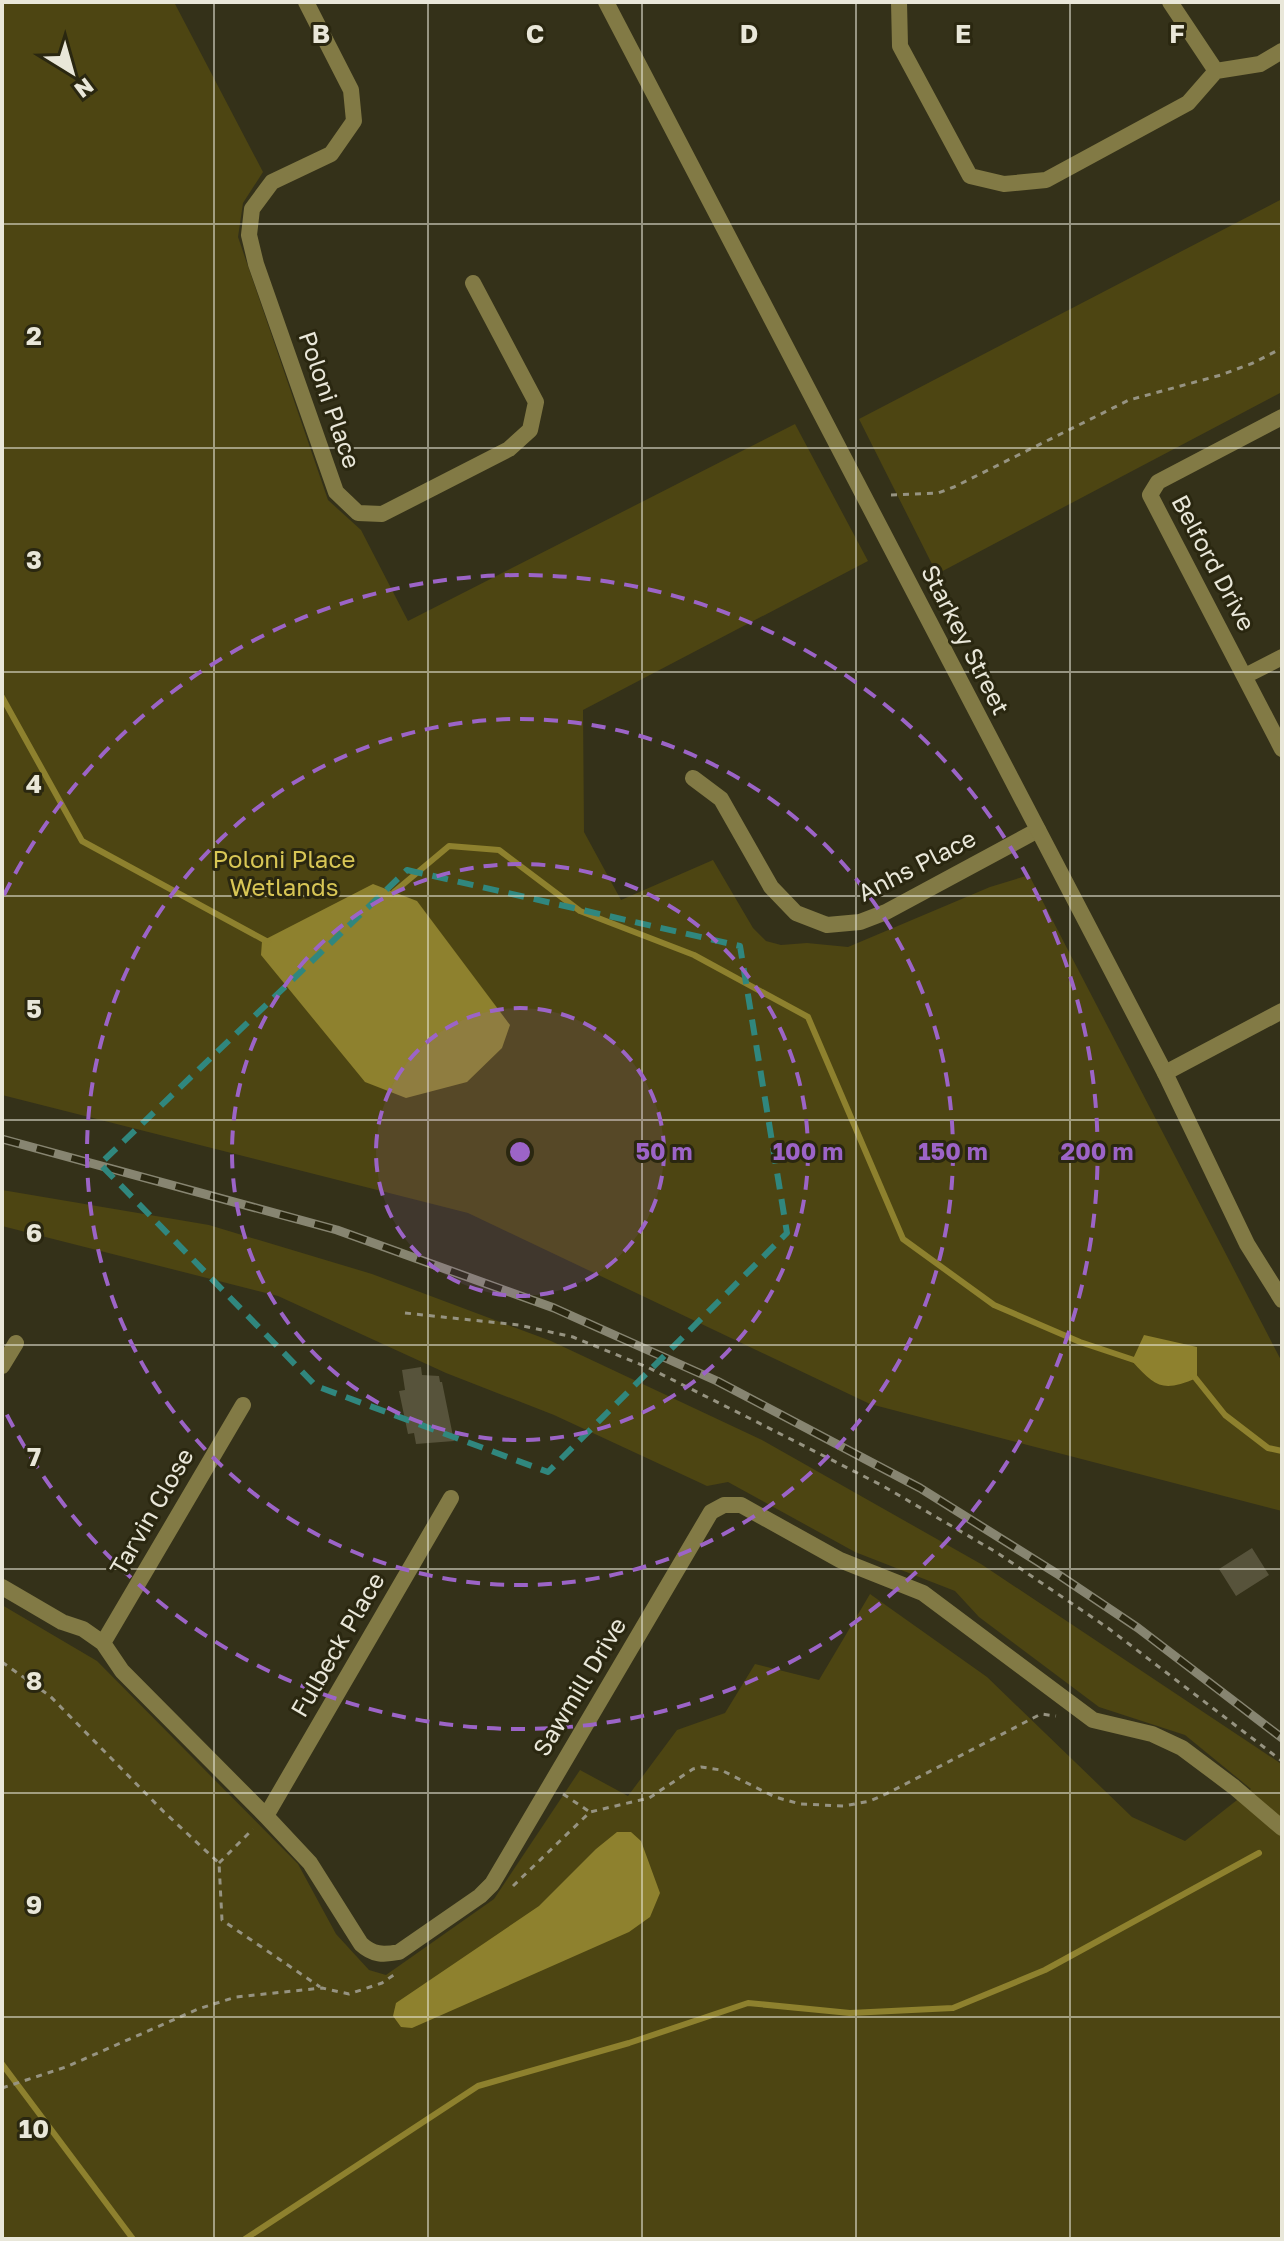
<svg xmlns="http://www.w3.org/2000/svg" width="1284" height="2241" font-family="'Golos Text',sans-serif">
<style>
.green{fill:#4d4512}
.water{fill:#8e812e}
.lines{fill:none;stroke-linecap:round;stroke-linejoin:round}
.stream{stroke:#8e812e;stroke-width:6}
.building{fill:#57533b}
.path{stroke:#969381;stroke-width:3;stroke-dasharray:6 6;stroke-linecap:butt}
.minor{stroke:#827a45;stroke-width:16}
.tertiary{stroke:#827a45;stroke-width:16}
.rail-casing{stroke:#878571;stroke-width:9}
.rail{stroke:#2a2710;stroke-width:6;stroke-dasharray:18;stroke-linecap:butt}
.marked{fill:none;stroke:#30877e;stroke-width:6;stroke-dasharray:16 10;stroke-linejoin:round}
.grid{fill:none;stroke:#e9e7d9;stroke-width:2;stroke-opacity:0.55}
.ring{fill:none;stroke:#9c64c7;stroke-width:4;stroke-dasharray:14 10}
.labels{text-anchor:middle;stroke-width:6;stroke-linejoin:round;paint-order:stroke}
.street-label{font-size:24px;fill:#e9e7d9;stroke:#2a2710}
.park-label{font-size:24px;fill:#d8c655;stroke:#2a2710}
.grid-label{font-size:26px;text-anchor:middle;font-weight:bold;fill:#e9e7d9;stroke:#2a2710;stroke-width:6;stroke-linejoin:round;paint-order:stroke}
.centre{fill:#9c64c7;stroke:#2a2710;stroke-width:4}
.ring-label{font-size:24px;text-anchor:middle;font-weight:bold;fill:#9c64c7;stroke:#2a2710;stroke-width:6;stroke-linejoin:round;paint-order:stroke}
</style>
<rect width="100%" height="100%" fill="#343119"/>
<!-- green -->
<path class="green" d="M 2,2 L 174,2 L 263,172 L 243,203 L 238,237 L 328,500 L 361,530 L 408,621 L 795,424 L 868,561 L 583,710 L 584,832 L 621,900 L 713,860 L 753,928 L 766,941 L 781,945 L 807,943 L 848,947 L 990,887 L 1029,875 L 1282,1362 L 1282,1511 L 870,1404 L 468,1213 L 2,1095 Z
M 1282,199 L 1282,392 L 937,574 L 859,419 Z
M 2,1190 L 209,1225 L 372,1274 L 551,1341 L 762,1440 L 981,1564 L 1280,1763 L 1282,1765 L 1282,2239 L 2,2239 L 2,1605 L 97,1661 L 298,1864 L 336,1934 L 369,1970 L 386,1975 L 494,1899 L 580,1770 L 628,1796 L 677,1730 L 725,1713 L 755,1664 L 819,1680 L 870,1594 L 987,1677 L 1132,1817 L 1185,1841 L 1251,1789 L 1185,1735 L 1099,1707 L 979,1617 L 955,1591 L 855,1552 L 728,1482 L 707,1486 L 554,1415 L 446,1373 L 278,1296 L 2,1226 Z"/>
<!-- water -->
<path class="water" d="M 373,884 L 417,901 L 510,1025 L 502,1048 L 467,1082 L 406,1098 L 365,1082 L 261,955 L 262,941 Z
M 1144,1335 L 1197,1347 L 1197,1378 C 1163,1392 1156,1388 1132,1361 Z
M 617,1832 L 631,1832 L 641,1841 L 660,1893 L 650,1917 L 629,1932 L 412,2028 L 401,2027 L 393,2016 L 396,2003 L 539,1906 L 596,1849 Z"/>
<g class="lines">
<!-- stream -->
<path class="stream" d="M 2,697 L 82,841 L 268,942
M 391,897 L 394,892 L 449,846 L 499,850 L 580,911 L 694,955 L 808,1017 L 903,1239 L 994,1305 L 1080,1342 L 1137,1361
M 1193,1375 L 1225,1415 L 1268,1448 L 1282,1451
M 2,2064 L 133,2239
M 245,2239 L 478,2086 L 629,2043 L 748,2003 L 850,2013 L 953,2008 L 1045,1970 L 1259,1853"/>
</g>
<!-- building -->
<path class="building" d="M 421,1367 L 422,1375 L 439,1376 L 440,1382 L 442,1382 L 454,1441 L 416,1444 L 414,1433 L 408,1434 L 399,1391 L 405,1390 L 402,1370 Z
M 1252,1548 L 1269,1575 L 1236,1596 L 1219,1569 Z"/>
<g class="lines">
<!-- path -->
<path class="path" d="M 891,495 L 938,493 L 954,487 L 1129,400 L 1221,375 L 1253,363 L 1282,348
M 405,1313 L 519,1325 L 573,1337 L 647,1367 L 747,1417 L 883,1486 L 996,1552 L 1108,1628 L 1282,1761
M 2,1662 L 50,1696 L 164,1812 L 219,1863 L 222,1920 L 320,1987
M 563,1794 L 590,1812
M 219,1863 L 253,1829
M 513,1886 L 590,1812 L 649,1798 L 693,1769 L 701,1767 L 721,1770 L 775,1797 L 800,1804 L 844,1806 L 870,1801 L 886,1794 L 1041,1714 L 1056,1716
M 2,2088 L 66,2067 L 198,2009 L 236,1997 L 322,1988 L 349,1994 L 382,1983 L 398,1972"/>
<!-- minor -->
<path class="minor" d="M 306,2 L 351,90 L 354,121 L 331,154 L 272,182 L 252,209 L 249,235 L 256,264 L 336,492 L 358,513 L 382,514 L 509,449 L 530,430 L 536,402 L 473,283
M 899,2 L 900,46 L 970,176 L 1004,184 L 1046,180 L 1188,103 L 1216,71 L 1260,64 L 1282,51
M 1170,2 L 1216,71
M 1282,417 L 1158,482 L 1150,495 L 1282,749
M 1245,676 L 1282,657
M 693,778 L 721,799 L 771,887 L 796,913 L 827,925 L 860,922 L 886,912 L 1038,830
M 1165,1073 L 1282,1011
M 2,1366 L 16,1343
M 2,1587 L 62,1622 L 83,1629 L 103,1643 L 122,1671 L 266,1816 L 310,1863 L 361,1944 C 373,1955 383,1955 399,1952 L 480,1896 L 492,1884 L 711,1512 L 724,1505 L 741,1505 L 840,1560 L 923,1593 L 1093,1720 L 1152,1734 L 1182,1748 L 1234,1787 L 1282,1828
M 103,1643 L 243,1405
M 266,1816 L 451,1498"/>
<!-- tertiary -->
<path class="tertiary" d="M 606,2 L 1165,1073 L 1247,1244 L 1282,1300"/>
<!-- rail casing -->
<g class="rail-casing">
<path id="rail" d="M 2,1139 L 337,1230 L 554,1308 L 717,1381 L 920,1488 L 1059,1575 L 1138,1628 L 1282,1738"/>
</g>
<!-- rail -->
<use href="#rail" class="rail"/>
</g>
<!-- marked area -->
<path class="marked" d="M 407,870 L 740,946 L 787,1233 L 548,1472 L 316,1386 L 100,1164 Z"/>
<!-- grid -->
<path class="grid" d="M 214,2 L 214,2239M 428,2 L 428,2239M 642,2 L 642,2239M 856,2 L 856,2239M 1070,2 L 1070,2239M 2,224 L 1282,224M 2,448 L 1282,448M 2,672 L 1282,672M 2,896 L 1282,896M 2,1120 L 1282,1120M 2,1345 L 1282,1345M 2,1569 L 1282,1569M 2,1793 L 1282,1793M 2,2017 L 1282,2017"/>
<!-- distance rings -->
<circle cx="520" cy="1152" r="144" fill="#9c64c7" fill-opacity=".12"/>
<g class="ring">
<circle cx="520" cy="1152" r="144"/>
<circle cx="520" cy="1152" r="288"/>
<circle cx="520" cy="1152" r="433"/>
<path d="M4 895A577 577 0 1 1 4 1409"/>
</g>
<g class="labels">
<!-- street labels -->
<g class="street-label">
<text transform="translate(329 400) rotate(71)" y="8">Poloni Place</text>
<text transform="translate(1213 563) rotate(62)" y="8">Belford Drive</text>
<text transform="translate(965 640) rotate(63)" y="8">Starkey Street</text>
<text transform="translate(917 866) rotate(-27)" y="8">Anhs Place</text>
<text transform="translate(152 1512) rotate(-60)" y="8">Tarvin Close</text>
<text transform="translate(338 1645) rotate(-60)" y="8">Fulbeck Place</text>
<text transform="translate(580 1687) rotate(-59)" y="8">Sawmill Drive</text>
</g>
<!-- park labels -->
<g class="park-label">
<text x="284" y="868">Poloni Place<tspan x="284" dy="28">Wetlands</tspan></text>
</g>
</g>
<g class="grid-label">
<text x="321" y="43">B</text>
<text x="535" y="43">C</text>
<text x="749" y="43">D</text>
<text x="963" y="43">E</text>
<text x="1177" y="43">F</text>
<text x="34" y="345">2</text>
<text x="34" y="569">3</text>
<text x="34" y="793">4</text>
<text x="34" y="1018">5</text>
<text x="34" y="1242">6</text>
<text x="34" y="1466">7</text>
<text x="34" y="1690">8</text>
<text x="34" y="1914">9</text>
<text x="34" y="2138">10</text>
</g>
<circle cx="520" cy="1152" r="12" class="centre"/>
<g class="ring-label">
<text x="664" y="1160">50 m</text>
<text x="808" y="1160">100 m</text>
<text x="953" y="1160">150 m</text>
<text x="1097" y="1160">200 m</text>
</g>
<!-- border -->
<rect width="1284" height="2241" fill="none" stroke="#e9e7d9" stroke-width="8"/>
<!-- north arrow -->
<g transform="translate(72 72) rotate(143)" stroke="#2a2710" stroke-width="6" paint-order="stroke">
<path d="M0-6L14 30L0 20L-14 30Z" fill="#e9e7d9"/>
<text y="-12" font-size="22" font-weight="bold" text-anchor="middle" fill="#e9e7d9">N</text>
</g>
</svg>
